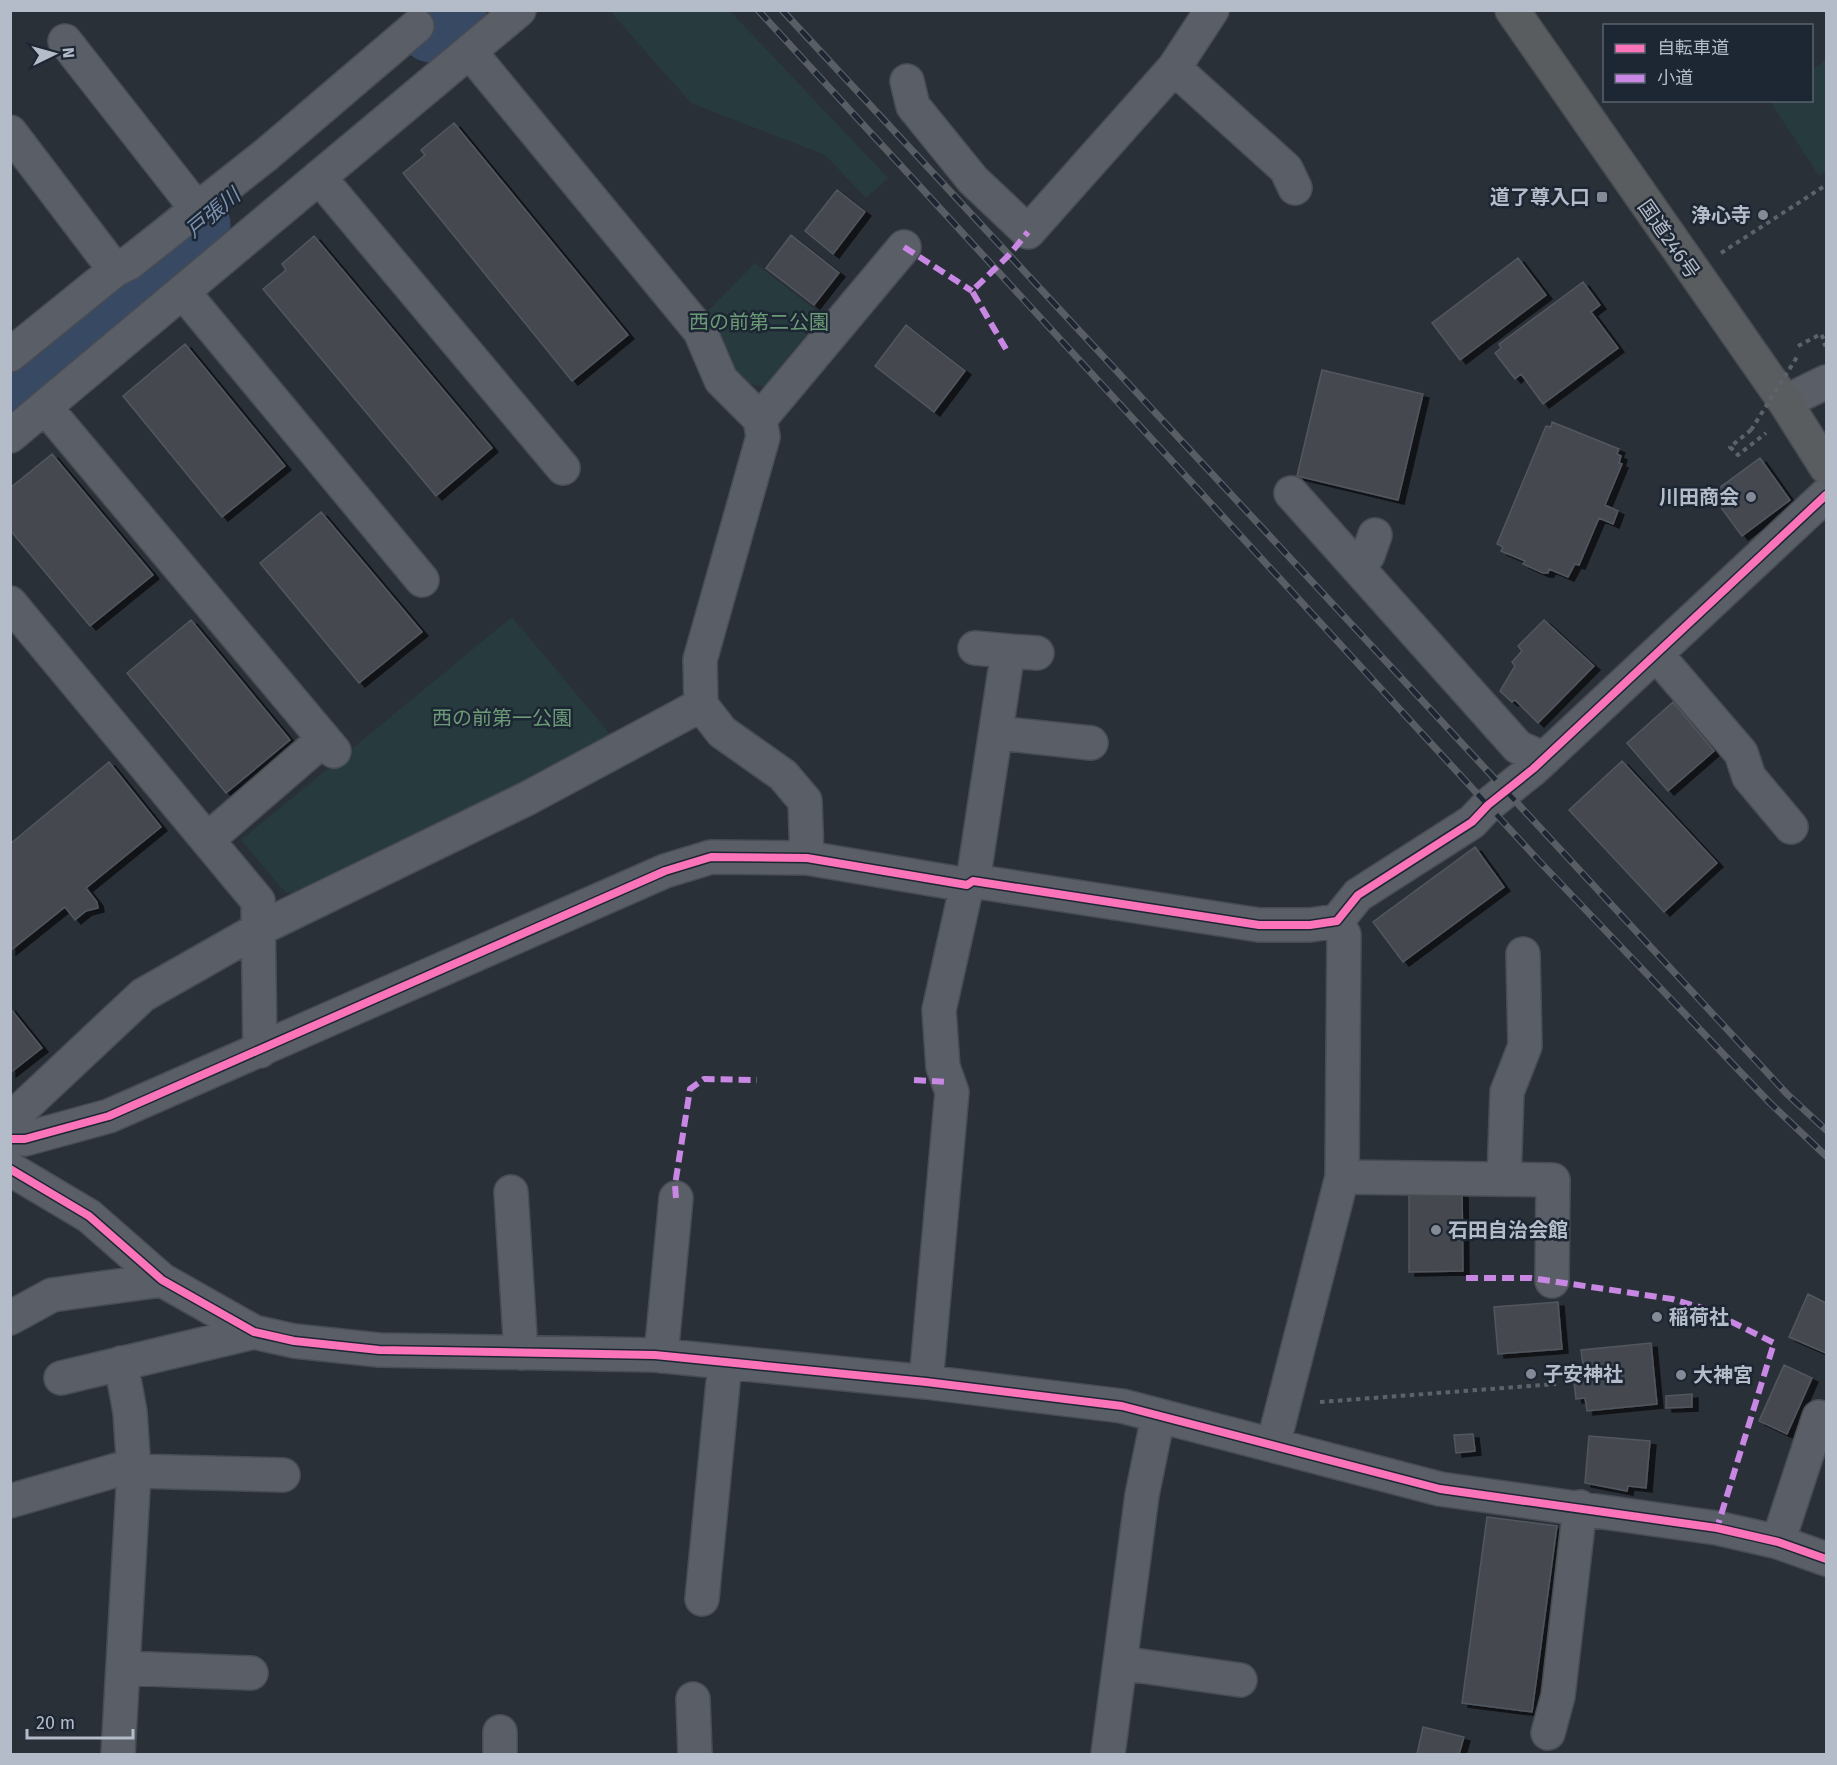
<svg xmlns="http://www.w3.org/2000/svg" width="1837" height="1765" font-family="'Fira Sans','Noto Sans JP',sans-serif">
<style>
.green{fill:#273a3e}
.lines{fill:none;stroke-linecap:round;stroke-linejoin:round}
.river{stroke:#384963;stroke-width:63}
.building{fill:#444950;stroke:#52575f;stroke-width:1.5;filter:url(#shadow)}
.minor-casing{stroke:#484c53;stroke-width:36}
.highway-casing{stroke:#474c53;stroke-width:36}
.path{stroke:#5d636a;stroke-width:4;stroke-dasharray:4.5 4.5;stroke-linecap:butt}
.minor{stroke:#5a5e66;stroke-width:33}
.highway{stroke:#5a5d60;stroke-width:33}
.rail-casing{stroke:#595d64;stroke-width:7}
.rail{stroke:#1d2633;stroke-width:4.5;stroke-dasharray:14;stroke-linecap:butt}
.path-bridge{stroke:#5d636a;stroke-width:4;stroke-dasharray:4.5 4.5;stroke-linecap:butt}
.quiet{stroke:#c787e3;stroke-width:6;stroke-dasharray:12 6;stroke-linecap:butt}
.cycleway-casing{stroke:#1d2633;stroke-width:11}
.cycleway{stroke:#fb73b8;stroke-width:8}
.poi-dot{fill:#848b96;stroke:#1d2633;stroke-width:2}
.labels{text-anchor:middle;stroke-width:5;stroke-linejoin:round;paint-order:stroke}
.poi-label{font-size:20px;font-weight:bold;fill:#b4bcc9;stroke:#1d2633;text-anchor:start}
.street-label{font-size:20px;fill:#b4bcc9;stroke:#1d2633}
.park-label{font-size:20px;fill:#6b9a76;stroke:#1d2633}
.water-label{font-size:21px;font-style:italic;fill:#7c92b1;stroke:#1d2633}
</style>
<defs>
<filter id="shadow"><feDropShadow dx="6" dy="4" stdDeviation="0" flood-color="#0009"/></filter>
</defs>
<rect width="100%" height="100%" fill="#2a3038"/>
<!-- green -->
<path class="green" d="M 610,11 L 730,11 L 888,178 L 866,198 L 825,155 L 691,103 Z
M 1826,60 L 1826,171 L 1819,176 L 1770,101 L 1812,100 L 1812,70 Z
M 755,263 L 822,315 L 764,386 L 743,383 L 705,314 Z
M 512,617 L 614,739 L 300,895 L 285,892 L 241,840 Z"/>
<g class="lines">
<!-- river -->
<path class="river" d="M 431,31 L 455,10
M 10,381 L 199,224"/>
</g>
<!-- building -->
<path class="building" d="M 454,123 L 628,335 L 572,381 L 403,173 L 425,155 L 421,150 Z
M 837,190 L 865,212 L 833,254 L 805,231 Z
M 791,235 L 839,273 L 814,305 L 766,268 Z
M 314,236 L 492,448 L 436,496 L 263,289 L 286,270 L 282,264 Z
M 1518,258 L 1546,295 L 1460,360 L 1432,323 Z
M 1583,282 L 1600,305 L 1591,312 L 1618,348 L 1543,404 L 1521,374 L 1515,379 L 1495,353 L 1501,348 L 1499,344 Z
M 906,325 L 965,371 L 934,412 L 875,366 Z
M 185,344 L 285,466 L 222,517 L 123,396 Z
M 1322,370 L 1423,394 L 1398,500 L 1297,476 Z
M 1552,422 L 1619,449 L 1617,454 L 1621,456 L 1619,463 L 1622,464 L 1605,505 L 1618,511 L 1613,524 L 1599,518 L 1579,565 L 1575,564 L 1568,577 L 1549,569 L 1548,573 L 1543,573 L 1523,564 L 1525,561 L 1501,551 L 1503,547 L 1497,544 L 1546,426 L 1551,427 Z
M 52,454 L 153,575 L 90,626 L 10,530 L 10,488 Z
M 1760,458 L 1790,500 L 1742,536 L 1711,494 Z
M 321,512 L 422,632 L 359,683 L 260,563 Z
M 191,620 L 290,740 L 226,793 L 127,673 Z
M 1544,620 L 1594,666 L 1538,723 L 1515,700 L 1512,702 L 1500,691 L 1515,666 L 1512,662 L 1522,651 L 1518,646 Z
M 1673,702 L 1714,751 L 1668,791 L 1627,743 Z
M 1622,761 L 1717,863 L 1664,912 L 1569,810 Z
M 109,762 L 161,827 L 86,888 L 97,902 L 98,908 L 86,911 L 75,920 L 65,907 L 10,951 L 10,844 Z
M 1475,847 L 1504,887 L 1403,962 L 1373,922 Z
M 10,1008 L 42,1048 L 10,1073 Z
M 1409,1189 L 1462,1189 L 1463,1271 L 1409,1272 Z
M 1808,1294 L 1826,1303 L 1826,1353 L 1789,1337 Z
M 1558,1302 L 1562,1349 L 1498,1354 L 1494,1307 Z
M 1651,1343 L 1657,1404 L 1587,1411 L 1585,1398 L 1576,1399 L 1572,1366 L 1583,1365 L 1581,1350 Z
M 1784,1365 L 1812,1378 L 1787,1434 L 1759,1421 Z
M 1692,1394 L 1692,1407 L 1666,1408 L 1666,1396 Z
M 1473,1434 L 1475,1451 L 1456,1453 L 1454,1435 Z
M 1589,1436 L 1650,1441 L 1646,1488 L 1628,1486 L 1627,1491 L 1585,1483 Z
M 1487,1517 L 1557,1526 L 1532,1712 L 1462,1703 Z
M 1423,1727 L 1464,1737 L 1459,1754 L 1417,1754 Z"/>
<g class="lines">
<!-- minor casing -->
<g class="minor-casing">
<path id="minor" d="M 65,41 L 196,208
M 470,52 L 700,331 L 721,380 L 760,419 L 763,437 L 700,660 L 701,705 L 722,732 L 783,775 L 805,801 L 807,858
M 1174,68 L 1286,169 L 1295,188
M 907,81 L 913,106 L 973,180 L 1028,232 L 1174,68 L 1212,10
M 10,132 L 115,270 L 10,355
M 319,177 L 563,468
M 115,270 L 129,263 L 267,154 L 417,26
M 183,292 L 422,580
M 1785,402 L 1826,382
M 45,407 L 334,751
M 760,419 L 904,247
M 10,436 L 519,10
M 1291,493 L 1518,747 L 1544,759
M 1357,567 L 1368,555 L 1375,535
M 10,603 L 258,901 L 260,1051
M 1008,651 L 1037,653
M 1656,654 L 1741,753 L 1749,777 L 1791,827
M 997,733 L 1091,743
M 207,840 L 324,739
M 973,881 L 1008,651 L 975,648
M 10,1120 L 143,995 L 261,928 L 528,798 L 701,705
M 10,1139 L 25,1139 L 109,1116 L 665,871 L 711,857 L 807,858 L 967,885 L 973,881 L 1259,925 L 1310,925 L 1337,921 L 1358,895 L 1472,822 L 1488,805 L 1533,769 L 1826,495
M 10,1169 L 89,1216 L 162,1280 L 254,1332 L 294,1341 L 379,1350 L 655,1355 L 926,1382 L 1122,1406 L 1440,1489 L 1717,1528 L 1778,1542 L 1826,1559
M 1342,1177 L 1553,1180 L 1552,1281
M 1504,1179 L 1507,1092 L 1525,1046 L 1523,954
M 511,1192 L 521,1353
M 10,1318 L 52,1295 L 162,1280
M 661,1356 L 676,1198
M 61,1378 L 254,1332
M 926,1382 L 952,1092 L 943,1067 L 939,1010 L 967,885
M 1273,1445 L 1342,1177 L 1344,935 L 1337,921
M 134,1471 L 283,1475
M 10,1501 L 134,1465
M 1778,1542 L 1819,1417
M 702,1599 L 725,1362
M 1120,1663 L 1240,1680
M 123,1668 L 251,1673
M 693,1699 L 695,1754
M 1548,1733 L 1558,1696 L 1580,1507
M 118,1754 L 134,1471 L 130,1412 L 121,1363
M 500,1754 L 500,1732
M 1108,1754 L 1142,1495 L 1158,1417"/>
</g>
<!-- highway casing -->
<g class="highway-casing">
<path id="highway" d="M 1512,10 L 1785,402 L 1826,467"/>
</g>
<!-- path -->
<path class="path" d="M 1721,253 L 1826,185
M 1798,346 L 1821,334 L 1826,344 L 1820,347
M 1751,430 L 1730,447 L 1738,455 L 1766,433
M 1320,1402 L 1556,1384"/>
<!-- minor -->
<use href="#minor" class="minor"/>
<!-- highway -->
<use href="#highway" class="highway"/>
<!-- rail casing -->
<g class="rail-casing">
<path id="rail" d="M 758,10 L 1539,861 L 1770,1103 L 1826,1156
M 782,10 L 1787,1094 L 1826,1130"/>
</g>
<!-- rail -->
<use href="#rail" class="rail"/>
<!-- path-bridge -->
<path class="path-bridge" d="M 1751,430 L 1797,357"/>
<!-- quiet -->
<path class="quiet" d="M 904,247 L 972,291
M 1006,349 L 972,291 L 1009,255 L 1028,232
M 914,1080 L 948,1082
M 676,1198 L 675,1185 L 690,1089 L 704,1079 L 757,1080
M 1466,1278 L 1531,1278 L 1672,1299 L 1706,1309 L 1774,1343 L 1717,1528"/>
<!-- cycleway casing -->
<g class="cycleway-casing">
<path id="cycleway" d="M 10,1139 L 25,1139 L 109,1116 L 665,871 L 711,857 L 807,858 L 967,885 L 973,881 L 1259,925 L 1310,925 L 1337,921 L 1358,895 L 1472,822 L 1488,805 L 1533,769 L 1826,495
M 10,1169 L 89,1216 L 162,1280 L 254,1332 L 294,1341 L 379,1350 L 655,1355 L 926,1382 L 1122,1406 L 1440,1489 L 1717,1528 L 1778,1542 L 1826,1559"/>
</g>
<!-- cycleway -->
<use href="#cycleway" class="cycleway"/>
</g>
<!-- markers -->
<g class="poi-dot">
<rect x="1596" y="191" width="12" height="12" rx="3"/>
<circle cx="1763" cy="215" r="6"/>
<circle cx="1751" cy="497" r="6"/>
<circle cx="1436" cy="1230" r="6"/>
<circle cx="1657" cy="1317" r="6"/>
<circle cx="1531" cy="1374" r="6"/>
<circle cx="1681" cy="1375" r="6"/>
</g>
<g class="labels">
<!-- poi labels -->
<g class="poi-label">
<text x="1590" y="204" text-anchor="end">道了尊入口</text>
<text x="1751" y="222" text-anchor="end">浄心寺</text>
<text x="1739" y="504" text-anchor="end">川田商会</text>
<text x="1448" y="1237">石田自治会館</text>
<text x="1669" y="1324">稲荷社</text>
<text x="1543" y="1381">子安神社</text>
<text x="1693" y="1382">大神宮</text>
</g>
<!-- street labels -->
<g class="street-label">
<text transform="translate(1669 239) rotate(55)" y="7">国道246号</text>
</g>
<!-- park labels -->
<g class="park-label">
<text x="759" y="329">西の前第二公園</text>
<text x="502" y="725">西の前第一公園</text>
</g>
<!-- water labels -->
<g class="water-label">
<text transform="translate(213 213) rotate(-40)" y="7">戸張川</text>
</g>
</g>
<!-- border -->
<rect width="1837" height="1765" fill="none" stroke="#b4bcc9" stroke-width="24"/>
<!-- legend -->
<rect x="1603" y="24" width="210" height="78" fill="#1d2633" stroke="#59626f" stroke-width="1.5"/>
<rect x="1615" y="44" width="30" height="9" fill="#fb73b8" stroke="#59626f" stroke-width="1.5"/>
<text x="1657" y="54" font-size="18" fill="#b4bcc9">自転車道</text>
<rect x="1615" y="74" width="30" height="9" fill="#c787e3" stroke="#59626f" stroke-width="1.5"/>
<text x="1657" y="84" font-size="18" fill="#b4bcc9">小道</text>
<!-- north arrow -->
<g transform="translate(54 54) rotate(85)" stroke="#1d2633" stroke-width="4.5" paint-order="stroke">
<path d="M0-4.5L10 22L0 15L-10 22Z" fill="#b4bcc9"/>
<text y="-9" font-size="16" font-weight="bold" text-anchor="middle" fill="#b4bcc9">N</text>
</g>
<!-- scale -->
<path d="M27 1729v9h106v-9" fill="none" stroke="#b4bcc9" stroke-width="3"/>
<text x="36" y="1729" font-size="18" fill="#b4bcc9" stroke="#1d2633" stroke-width="4.5" paint-order="stroke">20 m</text>
</svg>
